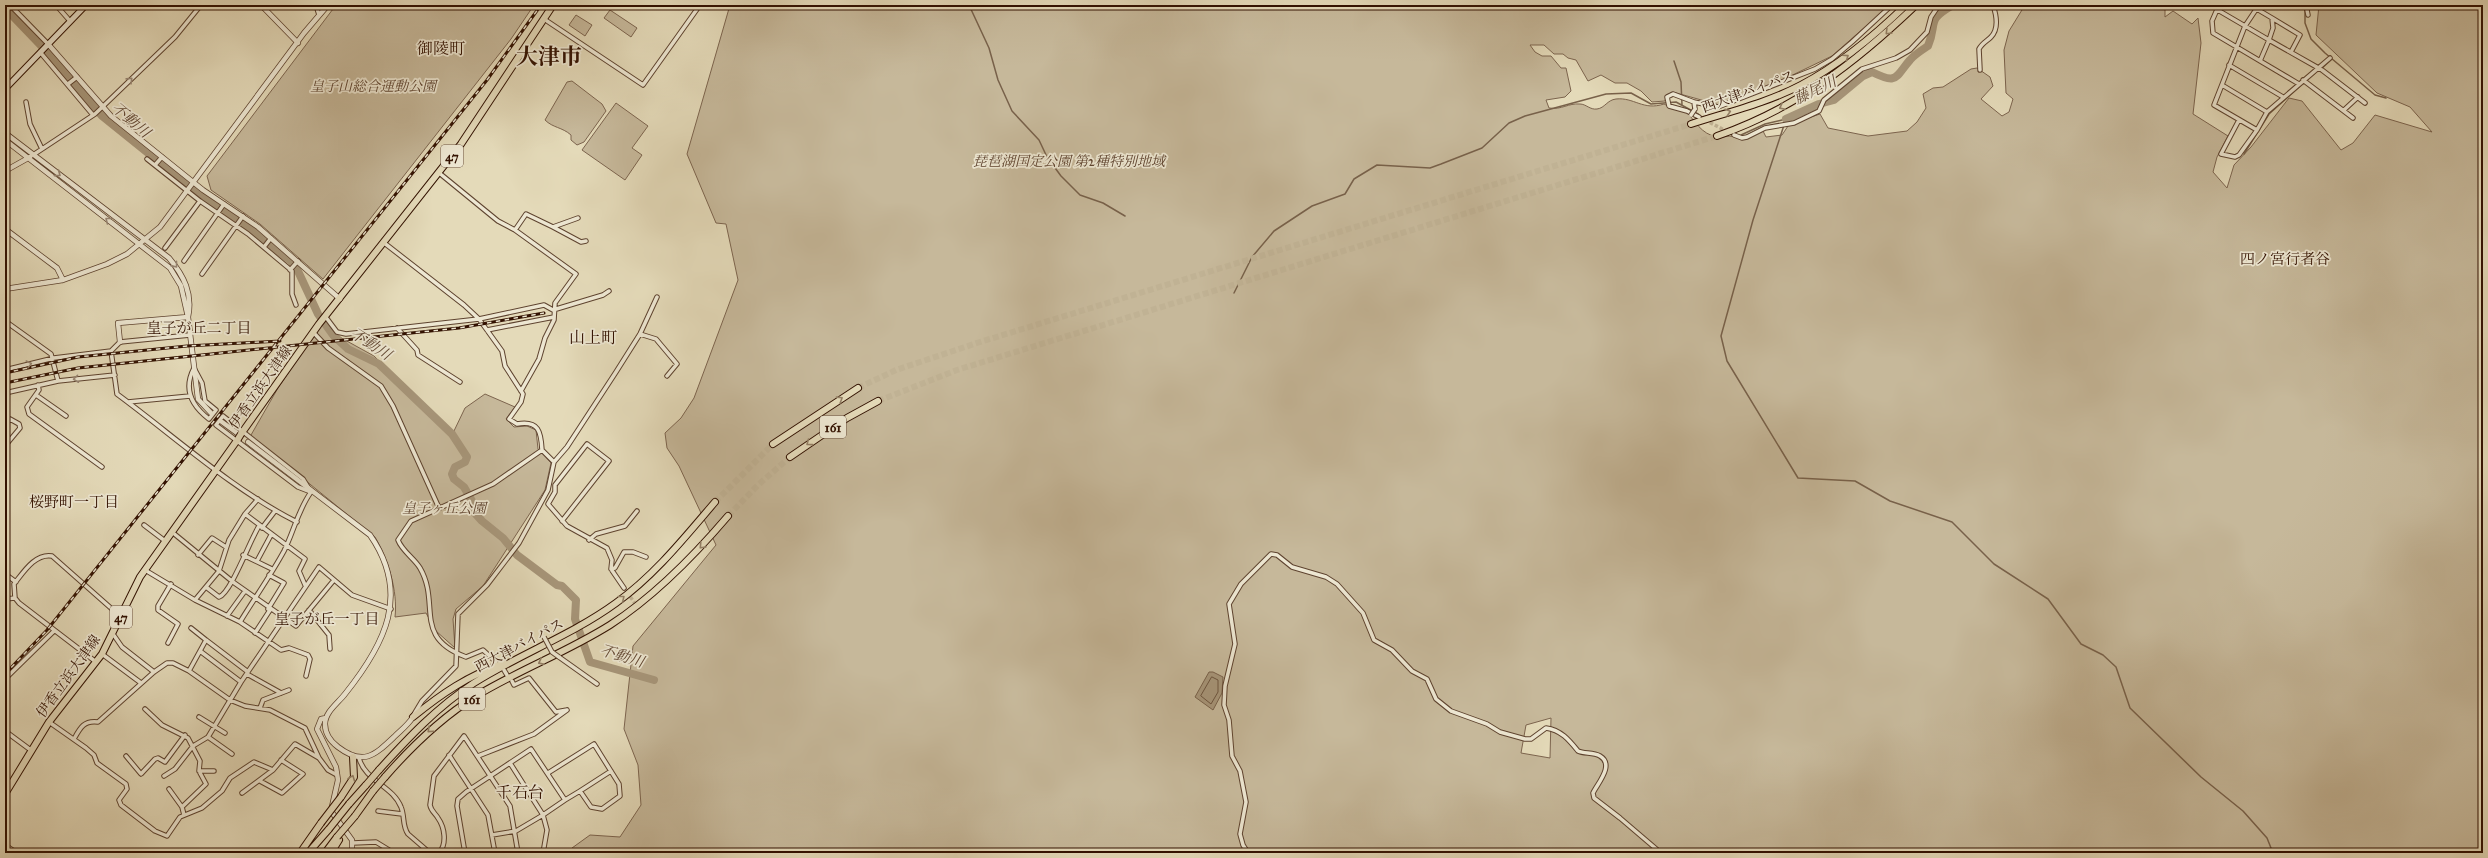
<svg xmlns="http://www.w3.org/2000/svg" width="2488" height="858" font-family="'IM FELL Great Primer','Noto Serif JP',serif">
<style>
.green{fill:#c6b89a;stroke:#7c644e;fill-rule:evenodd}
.water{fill:#a7967a;stroke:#78614a}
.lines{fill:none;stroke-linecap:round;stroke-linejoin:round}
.shore{stroke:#6c543e;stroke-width:1}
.stream{stroke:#78614a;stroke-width:1.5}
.river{stroke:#a7967a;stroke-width:8}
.minor-tunnel{stroke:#c0b294;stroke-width:3.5;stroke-dasharray:3.5 2;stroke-linecap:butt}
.tertiary-tunnel{stroke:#c0b294;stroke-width:4.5;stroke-dasharray:4.5 2;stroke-linecap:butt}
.trunk-tunnel{stroke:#c0b294;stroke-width:6;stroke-dasharray:6 3;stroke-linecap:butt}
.minor-casing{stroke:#5e432f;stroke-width:5.5}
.tertiary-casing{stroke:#5e432f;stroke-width:6}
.secondary-casing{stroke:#321101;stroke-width:7}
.primary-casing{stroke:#321101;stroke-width:8}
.trunk-casing{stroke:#321101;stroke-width:8}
.minor{stroke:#ede7d2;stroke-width:3.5}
.tertiary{stroke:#ede7d2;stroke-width:4.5}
.secondary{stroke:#ede7d2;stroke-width:5}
.primary{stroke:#e4dab9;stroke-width:6}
.trunk{stroke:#e4dab9;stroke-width:6}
.rail-casing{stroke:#321101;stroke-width:3}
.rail{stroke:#ede7d2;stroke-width:1.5;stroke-dasharray:4.5;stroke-linecap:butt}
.minor-bridge-casing{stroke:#5e432f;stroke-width:5.5;stroke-linecap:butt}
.primary-bridge-casing{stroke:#321101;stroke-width:8;stroke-linecap:butt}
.trunk-bridge-casing{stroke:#321101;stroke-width:8;stroke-linecap:butt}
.minor-bridge{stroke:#ede7d2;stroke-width:3.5}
.primary-bridge{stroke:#e4dab9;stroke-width:6}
.trunk-bridge{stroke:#e4dab9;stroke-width:6}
.oneway{stroke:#948066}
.oneway2{stroke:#998774}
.labels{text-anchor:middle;stroke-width:3.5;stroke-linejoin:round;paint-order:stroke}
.shield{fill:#ede7d2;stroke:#6a5140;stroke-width:1}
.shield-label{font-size:13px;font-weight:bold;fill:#321101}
.park-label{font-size:14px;font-style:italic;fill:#5e432f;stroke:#ede7d2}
.street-label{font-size:14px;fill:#321101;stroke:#ede7d2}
.water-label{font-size:15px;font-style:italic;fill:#614631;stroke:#ede7d2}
.neighbourhood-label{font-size:15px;fill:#321101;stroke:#ede7d2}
.quarter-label{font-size:16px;fill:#321101;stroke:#ede7d2}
.town-label{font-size:22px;font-weight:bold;fill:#321101;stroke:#ede7d2}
</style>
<rect width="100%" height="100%" fill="#e4dab9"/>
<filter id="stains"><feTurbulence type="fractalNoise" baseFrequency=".005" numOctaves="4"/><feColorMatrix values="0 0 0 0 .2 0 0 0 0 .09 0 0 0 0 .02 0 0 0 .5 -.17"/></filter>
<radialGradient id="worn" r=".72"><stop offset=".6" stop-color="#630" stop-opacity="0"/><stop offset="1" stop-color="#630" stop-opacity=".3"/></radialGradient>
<!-- green -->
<path class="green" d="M 336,5 L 534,5 L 511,39 L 323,279 L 260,224 L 211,190 L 207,176 Z
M 730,5 L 1890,5 L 1832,56 L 1774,84 L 1719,105 L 1673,92 L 1666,95 L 1665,101 L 1652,102 L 1641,91 L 1627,83 L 1615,83 L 1601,75 L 1588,81 L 1576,60 L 1568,58 L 1563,54 L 1554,54 L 1544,45 L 1530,45 L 1535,52 L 1542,56 L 1551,56 L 1561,68 L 1566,68 L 1571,91 L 1565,97 L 1546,100 L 1549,108 C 1562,110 1568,103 1580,104 C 1586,104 1590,110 1597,109 C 1605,108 1607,100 1616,99 C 1634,97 1643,111 1664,104 L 1674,109 L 1686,111 C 1695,121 1701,134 1717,137 C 1725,138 1729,134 1738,138 L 1763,131 L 1766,137 L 1782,135 L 1794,117 L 1800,113 L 1811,117 L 1820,114 L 1828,128 L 1868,136 L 1907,131 L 1917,122 L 1926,108 L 1923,94 L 1933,88 L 1943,87 L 1971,69 L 1977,68 L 1990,77 L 1993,86 L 1981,99 L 2002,116 L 2009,112 L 2013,99 L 2006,93 L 2004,50 L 2009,31 L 2025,5 L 2165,5 L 2165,17 L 2173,11 L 2192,24 L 2198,18 L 2201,43 L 2193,114 L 2228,136 L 2217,157 L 2213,172 L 2227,188 L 2234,165 L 2251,147 L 2289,98 L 2302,101 L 2341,150 L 2353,143 L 2375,115 L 2432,132 L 2410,107 L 2377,93 L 2316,35 L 2319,5 L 2483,5 L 2483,853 L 571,853 L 572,848 L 590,835 L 620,837 L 641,805 L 638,765 L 624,729 L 633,646 L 716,545 L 679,466 L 667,448 L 665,433 L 681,418 L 694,398 L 738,280 L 726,224 L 716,223 L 687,154 ZM 1551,718 L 1550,758 L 1521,753 L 1526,725 Z
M 610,10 L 637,28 L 631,37 L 604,18 Z
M 576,15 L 592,25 L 585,36 L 569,25 Z
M 572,81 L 602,104 L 606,111 L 584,142 L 577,145 L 571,140 L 571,135 C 562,127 553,128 545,120 L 567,82 Z
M 616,103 L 648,126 L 632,148 L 642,155 L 625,180 L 582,150 Z
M 324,320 L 336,335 L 374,356 L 453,433 L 465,408 L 485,394 L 515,407 L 506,419 L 514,427 L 527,426 L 536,430 L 538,449 L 551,463 L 545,490 L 483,586 L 456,609 L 453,619 L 455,648 L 436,631 L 426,613 L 395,617 C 398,591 388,559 375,537 L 252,437 L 251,435 L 278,388 Z"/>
<!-- water -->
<path class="water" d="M 1209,672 L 1213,672 L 1223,677 L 1222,693 L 1213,710 L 1195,697 Z"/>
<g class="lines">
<!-- shore -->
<path class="shore" d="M 1212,677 L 1218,680 L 1218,692 L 1211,704 L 1201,696 Z"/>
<!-- stream -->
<path class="stream" d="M 969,5 L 989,48 L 998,80 L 1012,111 L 1039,140 L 1047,157 L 1061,176 L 1080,195 L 1103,203 L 1125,216
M 2305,7 L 2305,23 L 2311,39 L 2325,53 L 2375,95 L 2386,98
M 1674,61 L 1681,82 L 1682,105
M 2321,69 L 2332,59
M 1786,119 L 1753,220 L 1721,336 L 1727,361 L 1798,478 L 1855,481 L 1890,501 L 1952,522 L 1994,564 L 2048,599 L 2081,644 L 2103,655 L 2116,667 L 2130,708 L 2201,777 L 2243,811 L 2267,838 L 2273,853
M 1741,135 L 1765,124 L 1786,119
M 2244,154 L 2269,114 L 2315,73
M 1234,293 L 1252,257 L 1274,231 L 1312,206 L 1345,194 L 1354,179 L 1377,165 L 1430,168 L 1441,164 L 1482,148 L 1509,123 L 1525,116 L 1606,94 L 1631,93 L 1651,104 L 1676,102 L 1698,114"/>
<!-- river -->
<path class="river" d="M 5,8 L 51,56 L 102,116 L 200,195 L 244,224 L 291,261 L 297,269 L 318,314 L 333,335 L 348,349 L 379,364 L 452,434 L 467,457 L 465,462 L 455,467 L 452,474 L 454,479 L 464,487 L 472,501 L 473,511 L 482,521 L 503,538 L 517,555 L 557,585 L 562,586 L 576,600 L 575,619 L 590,662 L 654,680
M 1786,119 L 1819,104 L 1834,100 L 1863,76 L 1872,72 C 1898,85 1895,77 1910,60 C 1915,54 1922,50 1928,46 C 1938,22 1925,21 1953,5
M 5,852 L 6,853"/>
<!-- minor-tunnel -->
<path class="minor-tunnel" d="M 1705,120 L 1734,135
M 624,588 L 639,609"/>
<!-- tertiary-tunnel -->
<path class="tertiary-tunnel" d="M 211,413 L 222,422"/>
<!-- trunk-tunnel -->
<path class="trunk-tunnel" d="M 858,388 L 896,370 L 980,342 L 1691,124
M 878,401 L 957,370 L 1717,136
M 715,502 L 773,444
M 728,516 L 758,485 L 790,457"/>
<!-- minor casing -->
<g class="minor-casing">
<path id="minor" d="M 10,5 L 48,44
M 56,5 L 70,21
M 316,5 L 319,15
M 2219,5 L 2212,21 L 2213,33 L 2299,84
M 2250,5 L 2272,18 L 2273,28 L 2269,40 L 2322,70 L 2365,103
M 2259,5 L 2245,26 L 2214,105 L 2257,130 L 2267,112 L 2330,58
M 2306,5 L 2308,15
M 2216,9 L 2269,40 L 2260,61
M 2272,18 L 2300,35 L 2291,52
M 544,19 L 643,85 L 700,5
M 40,52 L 93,115
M 2229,65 L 2283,97
M 1980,70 L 1979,49 C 1982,43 1987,41 1991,37 C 1999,29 1996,14 1993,5
M 2303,80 L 2353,118
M 68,84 L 77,77
M 2222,85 L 2267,112
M 26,102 L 30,124 L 42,149
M 1694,102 L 1718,107 L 1815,69 L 1832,59 L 1852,42 L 1892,5
M 1695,109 L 1694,102 L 1673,94 L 1667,97 L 1669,106 L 1687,111 L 1699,117
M 2344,110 L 2358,97
M 2239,120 L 2221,154 L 2235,157 L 2239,155 L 2257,130
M 1734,135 L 1742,138 L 1747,137 L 1765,128 L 1794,123 L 1819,111 L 1824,100 L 1862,69 L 1896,58 L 1910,50 L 1927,32 L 1931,17 L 1939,5
M 33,155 L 95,114 L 175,37 L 201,5
M 147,159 L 200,201
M 155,165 L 162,157
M 438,172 L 498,221 L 515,230 L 576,274 L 555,303 L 554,320 L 545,338 L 539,359 L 521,391
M 553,227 L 581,242 L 586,241
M 515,230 L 526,214 L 553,227 L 578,218
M 383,242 L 464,305 L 479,319 L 502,351 L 505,366 L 523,394 L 521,402 L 509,419 L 517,424 C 539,420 541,432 542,450 L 554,462
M 264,247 L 271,238
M 165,248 L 200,201 L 248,234 L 292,271 L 292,294 L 296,305
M 184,261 L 224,204
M 290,270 L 298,261
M 202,274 L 243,216
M 325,316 L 337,332 L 346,334 L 479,319 L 544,305 L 553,310 L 603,295 L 609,291
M 5,321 L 51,354 L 58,381
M 397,328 L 417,350 L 418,355 L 460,382
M 487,330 L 554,317
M 313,332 L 328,348 L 381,386 L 393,406 L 439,508
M 640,334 L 656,339 L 677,364 L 667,376
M 111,351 L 117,394 C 174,436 233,490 297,522
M 194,368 L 202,383 L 205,401 L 216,410 L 209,419 C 192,406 183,389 194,368 Z
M 5,370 L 54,358 L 111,351 L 120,342 L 190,335
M 38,385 L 39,390 L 27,407 L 29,414 L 102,467
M 5,393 L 58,381 L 115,375
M 36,395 L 66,416
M 128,402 L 190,396
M 223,416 L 303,479 L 311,492 L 298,487 L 216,425 Z
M 5,417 L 10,419 L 5,425
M 5,446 L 20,428 L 19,424 L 10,419
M 245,514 L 305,559 L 299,571 L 305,585
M 562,521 L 609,461 L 587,444 L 555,485 L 555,492 L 548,504 L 567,526 L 607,548 L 612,560 L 611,569 L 624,588
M 144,525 L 165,541
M 262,528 L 275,511
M 172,532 L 233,582 L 296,626 L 334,580
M 589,540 L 596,534 L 625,526 L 637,511
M 198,555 L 212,538 L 226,547
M 243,555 L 272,569
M 257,561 L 271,535
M 611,569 L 615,568 L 624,552 L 633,552 L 646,557
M 145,570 L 195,600 L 240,622 L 281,650 L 289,648 L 308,655 L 310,659 L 306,676
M 5,574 L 16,582
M 206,587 L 219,597 C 231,593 250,540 259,526
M 5,599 L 15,598
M 195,600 L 219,571 L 229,540 L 245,514 L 258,499
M 268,609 L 284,583 L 269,575
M 309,610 L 329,635 L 330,649
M 227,616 L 245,591
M 240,622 C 254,599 271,575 284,551 C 294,531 298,510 311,492
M 191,628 L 206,640
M 255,633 L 270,610
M 113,634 L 122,647 L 154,672
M 168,643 L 178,624 L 158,610 L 158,606 L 171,584
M 200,651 L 241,682
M 102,654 L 141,683
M 559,657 L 597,684
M 96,662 L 19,603 L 15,598 L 14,584 C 23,573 35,553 52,556 L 121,617
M 496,662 L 483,650 L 466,657 C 412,637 441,604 420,568 C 414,558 402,551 398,540 L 411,521 L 493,484 L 542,450
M 504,670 L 507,675
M 189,671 L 206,640 L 248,672
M 247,674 L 281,693
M 5,679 L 54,631
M 512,681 L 514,685 L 529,678 L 556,712 L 567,710
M 260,708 L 263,700 L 289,690
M 145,709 L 162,725 L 188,738 L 200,761 L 199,771 L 206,784 L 182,807 L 184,815
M 413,716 L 422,701 L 456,666 L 458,614 L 487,585 L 519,543 L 548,490 L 554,462 L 567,447 L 616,372 L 640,334 L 657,297
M 199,717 L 225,733
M 49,722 L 86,748 L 94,755 L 97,763 L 126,784 L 127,789 L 119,800 L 121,805 L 155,831 L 167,836 L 180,817 L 202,808 L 222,791 L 230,778 L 254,762 L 273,770 L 295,744 L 319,758
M 5,731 L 32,751
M 208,737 L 232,754
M 74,739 C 80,728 84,720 98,722 L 154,672 L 167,663 L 173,663 L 189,671 L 230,700 L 245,706 L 270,710 L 305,728 L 319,758 L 328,770 L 337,775
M 449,755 L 488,815 L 495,853
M 126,756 L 141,774 L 155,759 L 158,758 L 165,762 L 185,735
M 478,756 L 534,734 L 567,710
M 359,758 C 365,781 393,786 401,807 C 405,816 402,826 408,834 L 430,853
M 199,771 L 214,771
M 548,773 L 594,744 L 619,784 L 620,796 L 602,809 L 591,807 L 580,791 L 611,771
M 164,776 L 175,769 L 193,746 L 208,737 L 241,682 L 319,567 L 352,595 L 391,609
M 260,781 L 282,793 L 303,774 L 281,760
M 169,789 L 182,807
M 242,793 L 273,770
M 565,800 L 580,791
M 378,811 L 402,814
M 492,835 L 516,831 L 543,815 L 510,763
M 353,843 L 376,842 L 394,853
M 5,845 L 17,853
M 439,853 C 447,844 445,828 438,818 C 435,813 431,811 430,805 L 434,776 L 464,736 L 510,806 L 518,853
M 465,853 L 457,806 L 458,799 L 466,792 L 531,749 L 565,800 L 543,815 L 547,830 L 543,853
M 1248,853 L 1243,845 L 1240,834 L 1246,802 L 1240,771 L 1232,756 L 1229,720 L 1224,705 L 1225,686 L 1235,644 L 1229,604 L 1241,584 L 1271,554 L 1277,555 L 1292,567 L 1326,577 L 1337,584 L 1363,613 L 1374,640 L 1392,650 L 1412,671 L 1427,679 L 1436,699 L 1451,711 L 1487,724 L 1500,732 L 1525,739 L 1531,739 L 1546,728 C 1561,730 1569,740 1578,751 C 1584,754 1593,752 1600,756 C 1615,765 1597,784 1593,793 L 1594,798 L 1620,818 L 1661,853"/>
</g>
<!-- tertiary casing -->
<g class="tertiary-casing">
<path id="tertiary" d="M 261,5 L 298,43
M 48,44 L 111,116 L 203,190 L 258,227 L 340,299
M 5,133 L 169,258 C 184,276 193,294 188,317
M 5,140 L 170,268 L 181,286 L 188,317 L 198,399 L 211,413
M 5,171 L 30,157
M 5,229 L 57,268 L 63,280
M 5,289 L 63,280 L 107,264 L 127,254 L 160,227 L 304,33 L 328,5
M 120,342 L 118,323 L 188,317
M 222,422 L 237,433
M 248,442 L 370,535 C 411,594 385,644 345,694 C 338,703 325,712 325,724 C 325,733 330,741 338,747 C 363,766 374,756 394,737 C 401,730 408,725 413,717
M 326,718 L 321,719 L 317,729 L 336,767 L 338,780 L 331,811 L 352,840 L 352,853"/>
</g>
<!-- secondary casing -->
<g class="secondary-casing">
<path id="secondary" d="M 5,89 L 86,5"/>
</g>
<!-- primary casing -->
<g class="primary-casing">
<path id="primary" d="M 241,434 L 319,324 L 461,144 L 553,5
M 5,794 L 49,722 L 102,654 L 140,577 L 238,439"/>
</g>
<!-- trunk casing -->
<g class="trunk-casing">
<path id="trunk" d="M 1691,124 C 1728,112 1767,103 1801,85 C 1841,64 1874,36 1906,5
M 1717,136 C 1797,108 1855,63 1916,5
M 773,444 L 858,388
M 790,457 L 847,418 L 878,401
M 413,717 C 441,694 469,675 504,663
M 379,770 C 408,738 437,707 474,683 C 520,654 572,635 616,603 C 655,575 685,537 715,502
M 385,777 C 412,746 441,718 476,696 C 519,670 567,652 610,625 C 655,596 693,557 728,516
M 341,797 L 354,777 L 353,757
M 349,804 L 366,785
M 355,816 L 373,791
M 300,853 L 321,823
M 308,853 L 329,829
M 325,853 L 337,837
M 331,853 L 339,840"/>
</g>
<!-- minor -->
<use href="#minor" class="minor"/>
<!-- tertiary -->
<use href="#tertiary" class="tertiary"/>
<!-- secondary -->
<use href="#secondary" class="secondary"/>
<!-- primary -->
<use href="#primary" class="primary"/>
<!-- trunk -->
<use href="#trunk" class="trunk"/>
<!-- rail casing -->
<g class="rail-casing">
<path id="rail" d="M 5,373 L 78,357 L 187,346 L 280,341
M 5,383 L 78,368 L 459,328 L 544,313
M 5,674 L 47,630 L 487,80 L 541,5"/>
</g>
<!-- rail -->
<use href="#rail" class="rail"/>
<!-- minor-bridge casing -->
<g class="minor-bridge-casing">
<path id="minor-bridge" d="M 1691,115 L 1695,109
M 544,637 L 552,652 L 559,657"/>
</g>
<!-- primary-bridge casing -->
<g class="primary-bridge-casing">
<path id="primary-bridge" d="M 238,439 L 241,434"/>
</g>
<!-- trunk-bridge casing -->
<g class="trunk-bridge-casing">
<path id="trunk-bridge" d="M 366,785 L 379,770
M 373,791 L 385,777
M 321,823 L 341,797
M 329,829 L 349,804
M 337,837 L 355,816"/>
</g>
<!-- minor-bridge -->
<use href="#minor-bridge" class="minor-bridge"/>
<!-- primary-bridge -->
<use href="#primary-bridge" class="primary-bridge"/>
<!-- trunk-bridge -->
<use href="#trunk-bridge" class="trunk-bridge"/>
</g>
<!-- one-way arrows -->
<defs><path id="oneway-chevron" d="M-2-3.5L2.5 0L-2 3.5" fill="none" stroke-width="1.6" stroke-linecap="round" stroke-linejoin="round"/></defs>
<g class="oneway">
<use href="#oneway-chevron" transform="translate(1888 32) rotate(135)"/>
<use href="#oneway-chevron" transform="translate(1846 57) rotate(-34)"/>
<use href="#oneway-chevron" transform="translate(1782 107) rotate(153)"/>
<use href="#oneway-chevron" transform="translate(1728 112) rotate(-17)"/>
<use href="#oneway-chevron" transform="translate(840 399) rotate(-32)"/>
<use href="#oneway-chevron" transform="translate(809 443) rotate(143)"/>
<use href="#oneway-chevron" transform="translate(702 546) rotate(133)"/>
<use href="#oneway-chevron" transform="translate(622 598) rotate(-39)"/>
<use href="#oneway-chevron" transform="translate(541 662) rotate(153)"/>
<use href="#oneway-chevron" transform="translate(430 730) rotate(138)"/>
<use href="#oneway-chevron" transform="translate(352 778) rotate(-69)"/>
</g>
<g class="oneway2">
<use href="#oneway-chevron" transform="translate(130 80) rotate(-44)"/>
<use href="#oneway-chevron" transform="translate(58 174) rotate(37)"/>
<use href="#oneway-chevron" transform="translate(108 220) rotate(-142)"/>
<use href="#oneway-chevron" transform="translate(175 265) rotate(51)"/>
<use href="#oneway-chevron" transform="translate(29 364) rotate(-14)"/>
<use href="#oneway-chevron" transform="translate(76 379) rotate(173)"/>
</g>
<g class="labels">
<!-- shield labels -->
<g class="shield">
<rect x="441" y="145" width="22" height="22" rx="3"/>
<rect x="820" y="416" width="26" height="22" rx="3"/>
<rect x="110" y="606" width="22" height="22" rx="3"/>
<rect x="459" y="688" width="26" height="22" rx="3"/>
</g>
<g class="shield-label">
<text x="452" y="161">47</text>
<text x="833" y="432">161</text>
<text x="121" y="622">47</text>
<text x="472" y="704">161</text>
</g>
<!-- park labels -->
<g class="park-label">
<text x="373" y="91">皇子山総合運動公園</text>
<text x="1069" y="166">琵琶湖国定公園 第2種特別地域</text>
<text x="444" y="513">皇子ヶ丘公園</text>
</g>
<!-- street labels -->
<g class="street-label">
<text transform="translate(1748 91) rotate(-20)" y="5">西大津バイパス</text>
<text transform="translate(260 387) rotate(-55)" y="5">伊香立浜大津線</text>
<text transform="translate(519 645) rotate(-28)" y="5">西大津バイパス</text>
<text transform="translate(68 676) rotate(-54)" y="5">伊香立浜大津線</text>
</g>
<!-- water labels -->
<g class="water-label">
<text transform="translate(1815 90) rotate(-26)" y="5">藤尾川</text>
<text transform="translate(131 120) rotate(40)" y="5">不動川</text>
<text transform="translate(371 344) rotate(33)" y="5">不動川</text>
<text transform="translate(622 656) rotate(17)" y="5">不動川</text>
</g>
<!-- neighbourhood labels -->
<g class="neighbourhood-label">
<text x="2285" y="264">四ノ宮行者谷</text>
<text x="199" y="333">皇子が丘二丁目</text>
<text x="74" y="507">桜野町一丁目</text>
<text x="327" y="624">皇子が丘一丁目</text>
</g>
<!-- quarter labels -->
<g class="quarter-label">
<text x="441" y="54">御陵町</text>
<text x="593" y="343">山上町</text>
<text x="520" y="798">千石台</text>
</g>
<!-- town labels -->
<g class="town-label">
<text x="549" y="64">大津市</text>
</g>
</g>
<!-- margin -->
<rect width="2488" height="858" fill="none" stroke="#e4dab9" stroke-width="20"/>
<rect x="6" y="6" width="2476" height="846" fill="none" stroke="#321101" stroke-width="2"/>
<rect x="10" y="10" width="2468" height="838" fill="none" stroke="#321101"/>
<rect width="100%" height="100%" filter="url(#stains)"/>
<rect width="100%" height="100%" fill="url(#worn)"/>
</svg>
